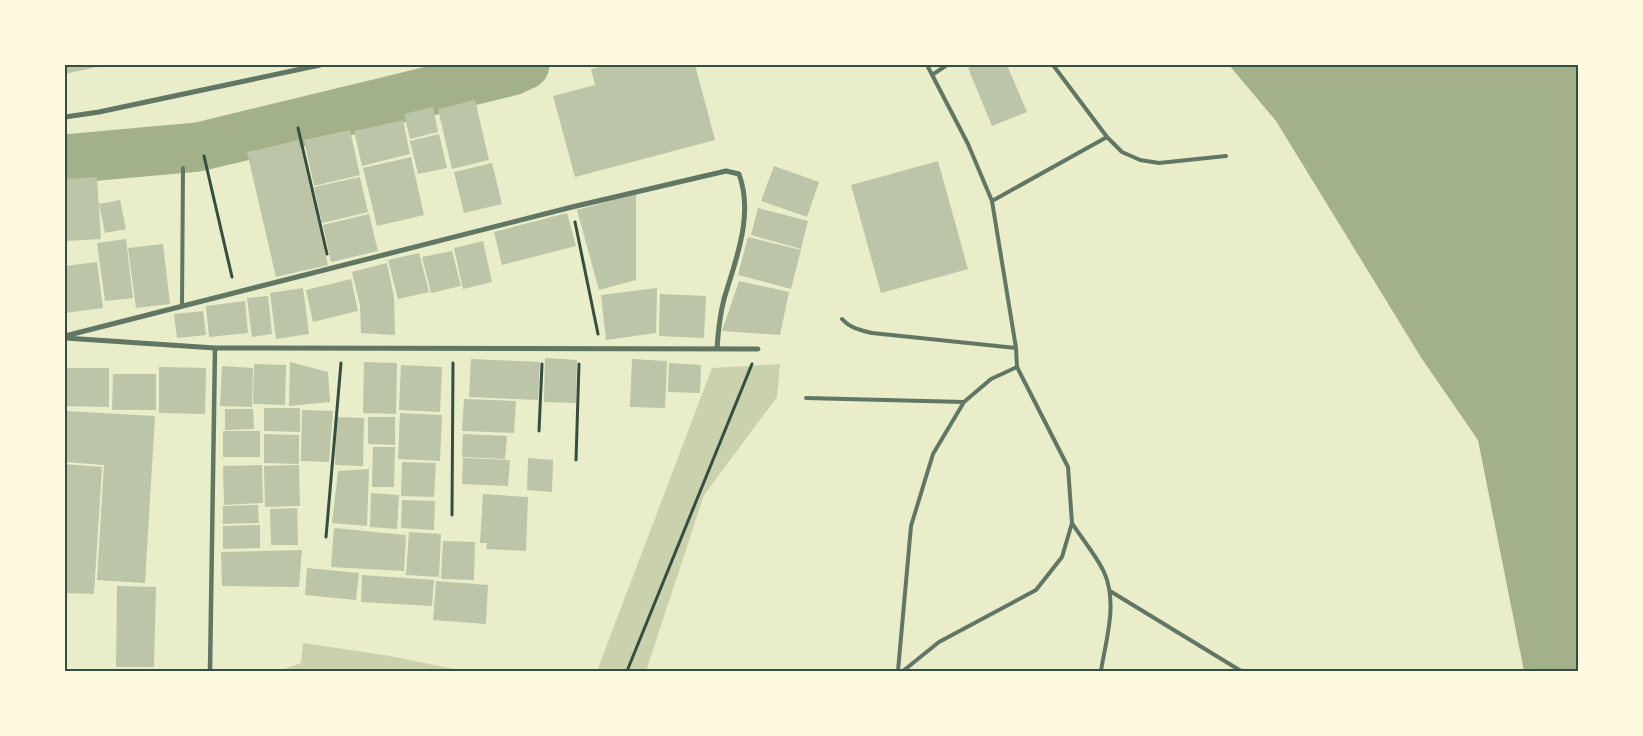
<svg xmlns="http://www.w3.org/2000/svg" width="1643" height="736" font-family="'Source Serif 4',serif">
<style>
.green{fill:#cad2ad}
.water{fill:#a3b18a}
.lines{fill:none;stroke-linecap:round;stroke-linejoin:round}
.river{stroke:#a3b18a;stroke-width:49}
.building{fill:#bcc5a7}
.path{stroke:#344e41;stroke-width:3}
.service{stroke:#617663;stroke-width:4}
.pedestrian{stroke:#617663;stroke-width:4.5}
.minor{stroke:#617663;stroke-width:5}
.neatline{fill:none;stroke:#344e41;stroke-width:2}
</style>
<rect width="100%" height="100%" fill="#e9edc9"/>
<!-- green -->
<path class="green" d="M 780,364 L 777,397 L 704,495 L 646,671 L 597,671 L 712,368 Z
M 303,643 L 390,656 L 463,671 L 279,671 L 301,663 Z"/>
<!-- water -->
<path class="water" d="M 1229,65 L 1578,65 L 1578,671 L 1524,671 L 1478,440 L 1422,359 L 1276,121 Z"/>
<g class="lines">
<!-- river -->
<path class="river" d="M 65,159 L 198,147 L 512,71 L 525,65"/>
</g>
<!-- building -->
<path class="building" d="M 65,65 L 101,65 L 101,66 L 65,74 Z
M 608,65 L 695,65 L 715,140 L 575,177 L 553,96 L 595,85 L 591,69 Z
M 975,65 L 1007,65 L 1027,112 L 992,126 L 968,68 Z
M 475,100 L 489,160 L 452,169 L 438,109 Z
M 433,107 L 438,132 L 410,139 L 404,114 Z
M 403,120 L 410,154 L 362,166 L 354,131 Z
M 350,130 L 360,175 L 314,186 L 304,140 Z
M 439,134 L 447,168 L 418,174 L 410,141 Z
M 299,140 L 328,265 L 276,277 L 247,152 Z
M 411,157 L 424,215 L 377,226 L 363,168 Z
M 938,161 L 968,269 L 881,293 L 851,185 Z
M 492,163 L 502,204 L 464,213 L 454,172 Z
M 774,166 L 819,182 L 807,217 L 761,201 Z
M 97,177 L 101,239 L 67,241 L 65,235 L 65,179 Z
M 360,177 L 368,212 L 322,223 L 314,187 Z
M 636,194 L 636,280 L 599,290 L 577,210 Z
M 120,200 L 126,229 L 105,233 L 99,204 Z
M 758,208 L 808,221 L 801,249 L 751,235 Z
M 567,213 L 576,246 L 502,265 L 494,232 Z
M 369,214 L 378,251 L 331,262 L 323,225 Z
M 748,237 L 801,250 L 791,289 L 738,275 Z
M 126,239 L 133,298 L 105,301 L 97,243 Z
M 483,241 L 492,282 L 463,289 L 454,248 Z
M 163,244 L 170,304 L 136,308 L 128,248 Z
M 452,251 L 461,286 L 431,293 L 422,257 Z
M 419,253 L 429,292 L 398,299 L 388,260 Z
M 97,262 L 103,308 L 65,313 L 65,266 Z
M 387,263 L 394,297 L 395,335 L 361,333 L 360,305 L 352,272 Z
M 351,279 L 358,311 L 313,322 L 306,290 Z
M 739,281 L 789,292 L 780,335 L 722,331 Z
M 303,288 L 309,334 L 276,339 L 270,293 Z
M 657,288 L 656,333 L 606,340 L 601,295 Z
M 660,294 L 706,296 L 704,338 L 659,336 Z
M 268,296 L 272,334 L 252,337 L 247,298 Z
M 245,301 L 248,333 L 209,337 L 206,306 Z
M 203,311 L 206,335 L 177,338 L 174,314 Z
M 545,358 L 577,360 L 576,403 L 544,402 Z
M 471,359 L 540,362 L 538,400 L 469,397 Z
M 632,359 L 667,361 L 665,408 L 630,407 Z
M 290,362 L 328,372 L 330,402 L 289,406 Z
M 364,362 L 397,363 L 396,414 L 363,413 Z
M 669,363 L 701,365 L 700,393 L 668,392 Z
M 254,364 L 286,365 L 285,405 L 253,404 Z
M 401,365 L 442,367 L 440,412 L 399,410 Z
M 222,366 L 253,368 L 252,407 L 220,406 Z
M 159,367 L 206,368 L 205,414 L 159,413 Z
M 65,368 L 109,368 L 109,407 L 65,406 Z
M 113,374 L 156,374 L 156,410 L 112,410 Z
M 464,399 L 516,401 L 514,433 L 462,431 Z
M 264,408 L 300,408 L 300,432 L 264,431 Z
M 225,409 L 253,409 L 254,429 L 225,430 Z
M 302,410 L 333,411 L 329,462 L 301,461 Z
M 65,411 L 155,416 L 145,583 L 97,580 L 104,465 L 65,462 Z
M 400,413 L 442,415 L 440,461 L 398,459 Z
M 336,417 L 364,418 L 363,466 L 335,465 Z
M 368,417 L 395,417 L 395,445 L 368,444 Z
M 223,431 L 260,431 L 260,457 L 223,457 Z
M 264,434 L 299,435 L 299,464 L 264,463 Z
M 463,434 L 507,436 L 505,459 L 462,457 Z
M 373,447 L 395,447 L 394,487 L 372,487 Z
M 463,458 L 510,460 L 508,486 L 462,484 Z
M 528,458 L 553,460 L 552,492 L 527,490 Z
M 402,462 L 436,463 L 434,497 L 401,496 Z
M 65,464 L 102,467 L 94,594 L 65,593 Z
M 262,465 L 263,503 L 224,505 L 223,466 Z
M 299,465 L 300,506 L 265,507 L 264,466 Z
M 369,469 L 367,526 L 332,523 L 338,471 Z
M 371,493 L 399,495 L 397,529 L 370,527 Z
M 483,494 L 528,497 L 526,551 L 486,549 L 487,543 L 480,543 Z
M 402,500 L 435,501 L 434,530 L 401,528 Z
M 258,505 L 259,523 L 223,524 L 223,506 Z
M 297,508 L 298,545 L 271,545 L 270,509 Z
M 260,525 L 260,548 L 223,549 L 223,526 Z
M 334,528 L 406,535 L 404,571 L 331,567 Z
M 409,532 L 441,534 L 439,577 L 406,575 Z
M 443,541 L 475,542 L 474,580 L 441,579 Z
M 302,550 L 299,587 L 222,586 L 221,552 Z
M 307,568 L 359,573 L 356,600 L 305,595 Z
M 362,575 L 434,580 L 432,606 L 361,602 Z
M 436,581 L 488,585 L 486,624 L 433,620 Z
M 117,586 L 156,587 L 154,667 L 116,667 Z"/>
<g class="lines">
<!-- path -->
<path class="path" d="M 298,128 L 327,254
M 204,156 L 232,277
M 575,222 L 598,334
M 539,431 L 542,364
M 576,460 L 579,364
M 452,515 L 453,363
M 326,537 L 341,363
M 627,671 L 752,364"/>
<!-- service -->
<path class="service" d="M 1053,65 L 1107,137 L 1122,152 L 1140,160 L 1159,163 L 1226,156
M 932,75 L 947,65
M 992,201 L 1107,137
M 182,306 L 183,168
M 842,319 C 850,328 860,330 872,333 L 1016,348
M 806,398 L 964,402
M 1072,523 C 1082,539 1096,555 1104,572 C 1118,603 1106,639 1101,671
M 1110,591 L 1241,671
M 898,671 L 911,526 L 933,454 L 964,402 L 991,379 L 1017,367
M 903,671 L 939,642 L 1036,590 L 1062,557 L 1072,523 L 1068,467 L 1017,367 L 1016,348 L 992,201 L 968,144 L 927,65"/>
<!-- pedestrian -->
<path class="pedestrian" d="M 210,671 L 215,348"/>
<!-- minor -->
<path class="minor" d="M 65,117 L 99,112 L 320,65
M 65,336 L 572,207 L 726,171 L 739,174 C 754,215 736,259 724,299 C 720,315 718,332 717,349
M 65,338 L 215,348 L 758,349"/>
</g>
<!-- border -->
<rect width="1643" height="736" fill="none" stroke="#fefae0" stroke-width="132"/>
<rect x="66" y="66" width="1511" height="604" class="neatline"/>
</svg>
